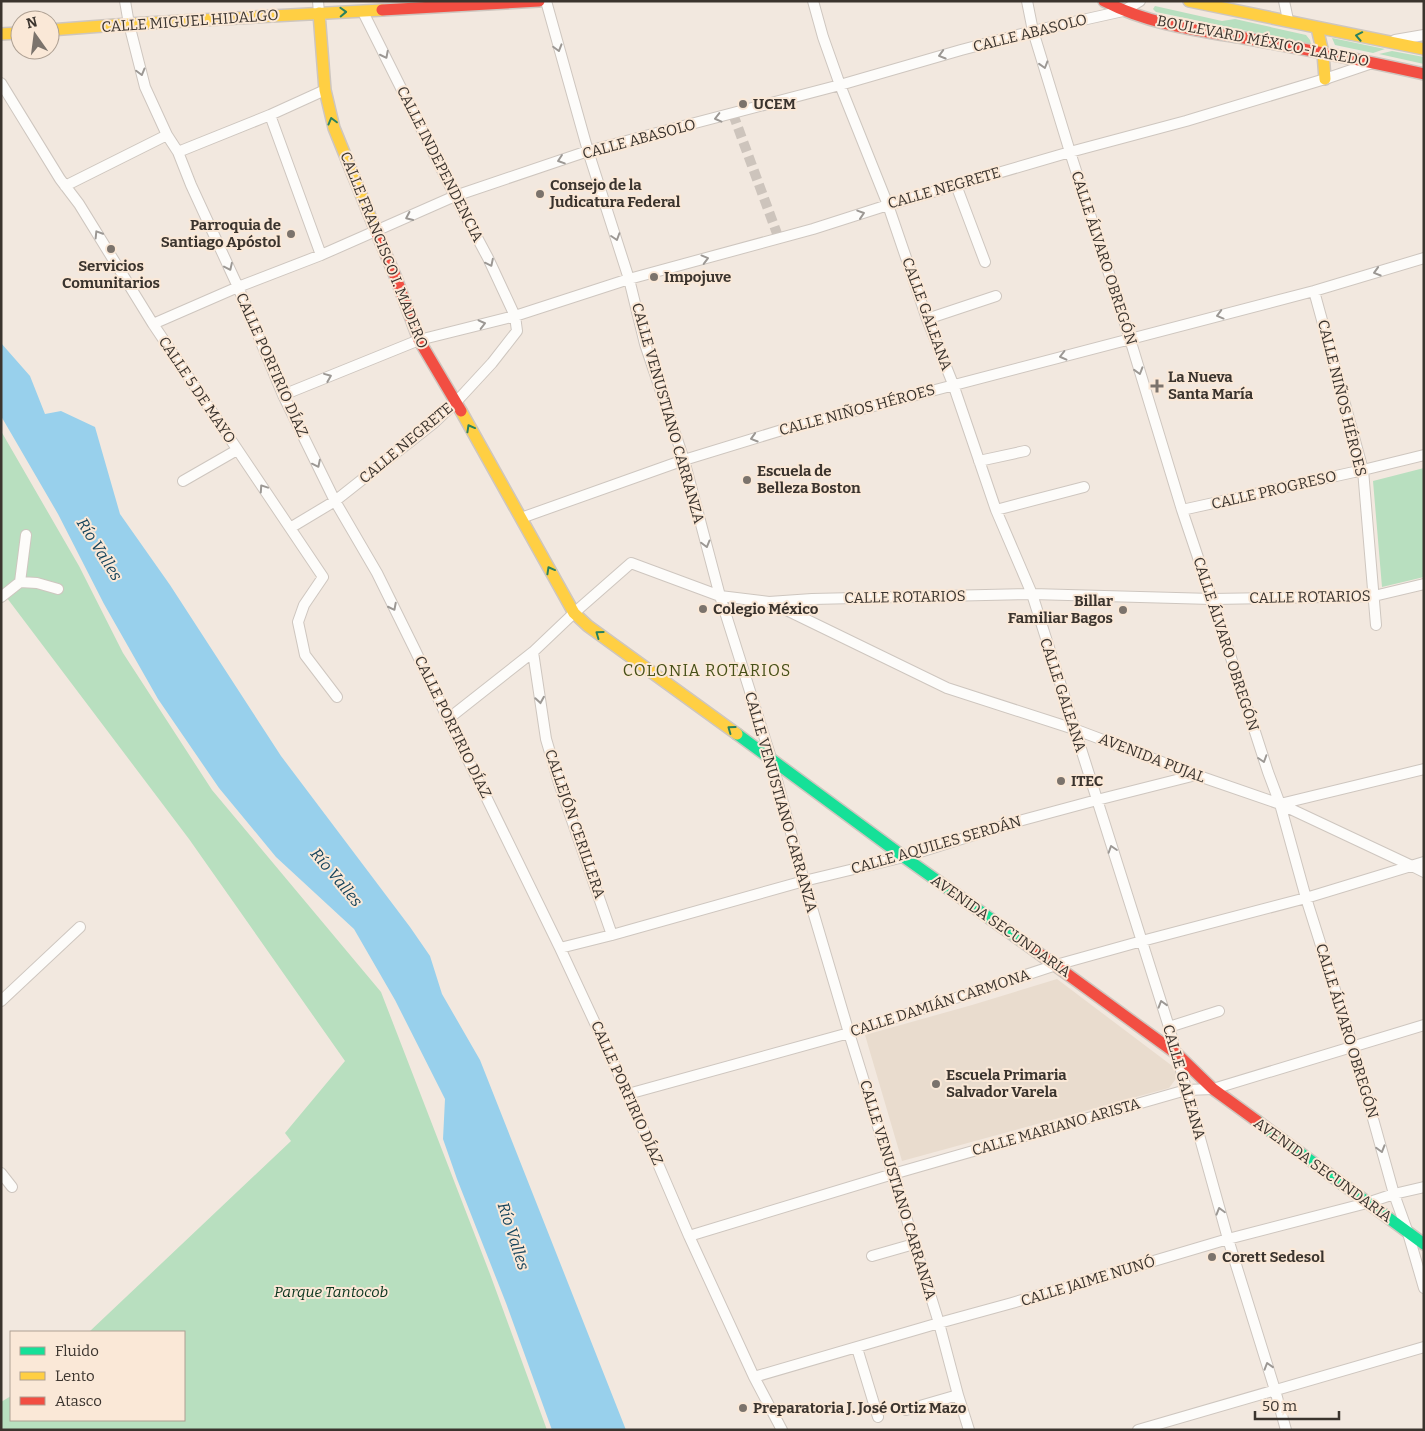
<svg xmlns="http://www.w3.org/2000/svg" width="1425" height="1431" font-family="Bitter,serif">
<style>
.education{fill:#e9dcce}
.green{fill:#b8dfbf}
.water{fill:#98d0ec}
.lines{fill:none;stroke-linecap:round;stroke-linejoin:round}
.street-tunnel{stroke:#cdc4bc;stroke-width:10;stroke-dasharray:10 5;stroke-linecap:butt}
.street-casing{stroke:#cec6bf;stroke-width:12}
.fast-casing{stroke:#cec6bf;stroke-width:14}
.slow-casing{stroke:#cec6bf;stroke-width:14}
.jam-casing{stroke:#cec6bf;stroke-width:14}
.street{stroke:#fdfcfa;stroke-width:10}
.fast{stroke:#16e098;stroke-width:11}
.slow{stroke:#ffcf43;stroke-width:11}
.jam{stroke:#f24e42;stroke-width:11}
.oneway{stroke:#2a815e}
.oneway2{stroke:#9c9894}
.poi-dot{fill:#7b736c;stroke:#fae8d7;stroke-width:2}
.labels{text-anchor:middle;stroke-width:4;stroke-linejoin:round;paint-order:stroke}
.street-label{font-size:15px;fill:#3b342e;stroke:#fae8d7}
.poi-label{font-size:15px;font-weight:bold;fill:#3b342e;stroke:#fae8d7;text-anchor:start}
.park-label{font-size:15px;font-style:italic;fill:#09341d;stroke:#fae8d7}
.water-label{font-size:16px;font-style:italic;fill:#15435b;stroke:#fae8d7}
.neighbourhood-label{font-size:16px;letter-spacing:1px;fill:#465018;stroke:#fae8d7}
</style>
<rect width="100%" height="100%" fill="#f2e8df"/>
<!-- education -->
<path class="education" d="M 1057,979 L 1175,1068 L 1178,1076 L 1169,1088 L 902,1161 L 865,1035 L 972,1005 Z"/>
<!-- green -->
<path class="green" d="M 1155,6 L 1222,21 L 1235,19 L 1306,35 L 1310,40 L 1311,44 L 1156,12 L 1153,9 Z
M 1332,38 L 1385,49 L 1373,53 L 1335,45 Z
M 1392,51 L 1424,57 L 1424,64 L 1379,54 Z
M 1,431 L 79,566 L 123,653 L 212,790 L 381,992 L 490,1274 L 547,1430 L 1,1430 L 1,1402 L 11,1396 L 11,1420 L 184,1420 L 184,1332 L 89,1332 L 291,1141 L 285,1133 L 345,1061 L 189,839 L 7,598 L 1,602 Z
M 1424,468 L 1424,577 L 1382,587 L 1373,481 Z"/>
<!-- water -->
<path class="water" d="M 1,343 L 30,376 L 45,414 L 61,411 L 95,427 L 120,514 L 170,585 L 281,756 L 410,927 L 430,956 L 442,994 L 480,1060 L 626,1430 L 552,1430 L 506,1303 L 457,1179 L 443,1139 L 445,1099 L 395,1000 L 354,929 L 276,857 L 219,788 L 158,699 L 104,604 L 58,514 L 1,416 Z"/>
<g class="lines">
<!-- street-tunnel -->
<path class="street-tunnel" d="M 733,114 L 779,239"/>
<!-- street casing -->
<g class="street-casing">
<path id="street" d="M 125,1 L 129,24 L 145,87 L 167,135 L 178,152 L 191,185 L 238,287 L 283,395 L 335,501 L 377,573 L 415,650 L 448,719 L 560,948 L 628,1094 L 689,1236 L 754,1377 L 782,1430
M 318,1 L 319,13
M 546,1 L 588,151 L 629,279 L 645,344 L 684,460 L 720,596 L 771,758 L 804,881 L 849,1033 L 939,1323 L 958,1395 L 969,1430
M 813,1 L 823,37 L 840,85 L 888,205 L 927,319 L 953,384 L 996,510 L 1032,594 L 1169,1027 L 1228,1239 L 1275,1390 L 1286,1430
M 1027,1 L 1033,31 L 1070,152 L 1130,339 L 1182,510 L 1212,599 L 1268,772 L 1280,804 L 1306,898 L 1353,1047 L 1394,1194 L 1408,1233 L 1424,1288
M 1284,1 L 1288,20
M 1395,40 L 1424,35
M 1,83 L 60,179 L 79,204 L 153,324 L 323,577 L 304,605 L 298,622 L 305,655 L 337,697
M 270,115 L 321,255
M 178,152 L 270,115 L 325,90
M 956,185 L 985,262
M 65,186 L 167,135
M 1314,291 L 1363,470 L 1376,625
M 927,319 L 996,296
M 153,324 L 238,287 L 321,255 L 455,196 L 588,151 L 840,85 L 961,50 L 1033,31 L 1123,11 L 1140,1
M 283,395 L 419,340 L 515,316 L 629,279 L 813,229 L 888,205 L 1070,152 L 1186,121 L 1325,79 L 1372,63
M 979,461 L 1025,451
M 183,481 L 237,450
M 996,510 L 1084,487
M 1182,510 L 1363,470 L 1424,455
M 521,518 L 684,460 L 782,430 L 1314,291 L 1424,258
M 290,528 L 335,501 L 435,422 L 456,402 L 492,363 L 517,331 L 515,316 L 488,258 L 455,196 L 363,12
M 20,582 L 37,583 L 58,589
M 1,597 L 20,582 L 26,535
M 770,602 L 947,688 L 1074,729 L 1196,775 L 1280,804 L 1412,866 L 1424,872
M 533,652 L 546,739 L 559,783 L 612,935
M 448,719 L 533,652 L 574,613 L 631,563 L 720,596 L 769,602 L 812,599 L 1032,594 L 1212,599 L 1374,596 L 1424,584
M 1280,804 L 1424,769
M 560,948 L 612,935 L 804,881 L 904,857 L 1019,821 L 1097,800 L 1196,775
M 1,1001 L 80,927
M 1169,1027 L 1219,1011
M 628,1094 L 849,1033 L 1056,965 L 1142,941 L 1306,898 L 1424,862
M 1,1173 L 12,1187
M 689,1236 L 893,1174 L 1186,1090 L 1213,1089 L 1424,1025
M 872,1256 L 914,1244
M 857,1348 L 878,1417
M 754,1377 L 939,1323 L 1012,1303 L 1228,1239 L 1367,1203 L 1394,1194 L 1424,1187
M 906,1410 L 958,1395
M 1138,1430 L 1424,1347"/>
</g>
<!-- fast casing -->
<g class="fast-casing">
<path id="fast" d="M 737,734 L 904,857 L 1026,944
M 1257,1121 L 1424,1244"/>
</g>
<!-- slow casing -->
<g class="slow-casing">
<path id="slow" d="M 1189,1 L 1424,49
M 319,13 L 325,90 L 334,128 L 376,231
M 1317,28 L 1323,53 L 1325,79
M 50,30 L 129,24 L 382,10
M 1,34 L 20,33
M 461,411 L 574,613 L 588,626 L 737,734"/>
</g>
<!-- jam casing -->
<g class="jam-casing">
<path id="jam" d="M 1104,1 C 1148,24 1195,30 1244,38 C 1304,49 1364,60 1424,74
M 382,10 L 539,1
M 376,231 L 396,278 L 419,340 L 461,411
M 1026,944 L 1177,1054 L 1213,1089 L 1257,1121"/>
</g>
<!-- street -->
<use href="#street" class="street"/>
<!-- fast -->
<use href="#fast" class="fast"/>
<!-- slow -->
<use href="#slow" class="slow"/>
<!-- jam -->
<use href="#jam" class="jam"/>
</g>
<!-- one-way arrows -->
<defs><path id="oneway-chevron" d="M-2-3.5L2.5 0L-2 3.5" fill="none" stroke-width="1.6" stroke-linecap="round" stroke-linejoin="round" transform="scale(1.25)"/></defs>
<g class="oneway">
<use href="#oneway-chevron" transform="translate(343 12) rotate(-2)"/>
<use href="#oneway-chevron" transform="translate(1359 36) rotate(-169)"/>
<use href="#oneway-chevron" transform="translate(332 121) rotate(-105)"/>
<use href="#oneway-chevron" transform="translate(470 428) rotate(-119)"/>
<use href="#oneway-chevron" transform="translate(550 570) rotate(-119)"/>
<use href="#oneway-chevron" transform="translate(599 634) rotate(-144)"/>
<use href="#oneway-chevron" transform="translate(731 729) rotate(-144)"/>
</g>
<g class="oneway2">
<use href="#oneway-chevron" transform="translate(558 48) rotate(74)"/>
<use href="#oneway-chevron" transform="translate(385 55) rotate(63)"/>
<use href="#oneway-chevron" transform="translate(942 55) rotate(164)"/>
<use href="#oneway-chevron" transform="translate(1044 65) rotate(73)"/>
<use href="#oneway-chevron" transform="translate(141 72) rotate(75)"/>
<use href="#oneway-chevron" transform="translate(718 118) rotate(166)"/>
<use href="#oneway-chevron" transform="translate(561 160) rotate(161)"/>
<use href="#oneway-chevron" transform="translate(861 214) rotate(-18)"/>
<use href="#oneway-chevron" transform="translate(409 217) rotate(155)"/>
<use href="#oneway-chevron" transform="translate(98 234) rotate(-122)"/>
<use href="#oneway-chevron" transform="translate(616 237) rotate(72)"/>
<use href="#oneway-chevron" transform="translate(705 259) rotate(-15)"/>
<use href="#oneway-chevron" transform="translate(490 263) rotate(64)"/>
<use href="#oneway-chevron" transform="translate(229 267) rotate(65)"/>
<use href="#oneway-chevron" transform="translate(1377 272) rotate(163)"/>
<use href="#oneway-chevron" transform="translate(1220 315) rotate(165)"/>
<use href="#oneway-chevron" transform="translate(482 324) rotate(-14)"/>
<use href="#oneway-chevron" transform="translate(1063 356) rotate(166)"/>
<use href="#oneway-chevron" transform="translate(1139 371) rotate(73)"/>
<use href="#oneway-chevron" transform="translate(328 377) rotate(-22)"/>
<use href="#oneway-chevron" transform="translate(754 438) rotate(163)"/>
<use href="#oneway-chevron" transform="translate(317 464) rotate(64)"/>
<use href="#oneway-chevron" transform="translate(263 488) rotate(-124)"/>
<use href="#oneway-chevron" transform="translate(706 544) rotate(75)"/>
<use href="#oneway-chevron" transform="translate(393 607) rotate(63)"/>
<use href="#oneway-chevron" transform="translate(540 700) rotate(81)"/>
<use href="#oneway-chevron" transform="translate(1263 759) rotate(72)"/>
<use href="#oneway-chevron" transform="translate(1112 849) rotate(-108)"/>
<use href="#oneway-chevron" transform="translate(1162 1004) rotate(-107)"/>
<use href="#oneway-chevron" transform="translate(1381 1149) rotate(74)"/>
<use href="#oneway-chevron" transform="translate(1220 1211) rotate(-106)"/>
<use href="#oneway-chevron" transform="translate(1268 1366) rotate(-107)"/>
</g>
<!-- markers -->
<g class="poi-dot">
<circle cx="743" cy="104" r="5"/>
<circle cx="540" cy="194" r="5"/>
<circle cx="291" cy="234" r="5"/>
<circle cx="111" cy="249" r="5"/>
<circle cx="654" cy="277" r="5"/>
<path d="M1154.5 378.5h5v5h5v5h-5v5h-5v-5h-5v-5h5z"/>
<circle cx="747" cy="480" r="5"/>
<circle cx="703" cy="609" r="5"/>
<circle cx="1123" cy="610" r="5"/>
<circle cx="1061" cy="781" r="5"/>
<circle cx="936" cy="1084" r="5"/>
<circle cx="1212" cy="1257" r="5"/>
<circle cx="743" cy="1408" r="5"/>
</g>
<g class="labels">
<!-- street labels -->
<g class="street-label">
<text transform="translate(190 21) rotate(-4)" y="5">CALLE MIGUEL HIDALGO</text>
<text transform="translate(1030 33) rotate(-14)" y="5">CALLE ABASOLO</text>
<text transform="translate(1263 41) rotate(11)" y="5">BOULEVARD MÉXICO-LAREDO</text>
<text transform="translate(639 139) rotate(-15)" y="5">CALLE ABASOLO</text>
<text transform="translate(440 164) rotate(63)" y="5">CALLE INDEPENDENCIA</text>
<text transform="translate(944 188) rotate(-16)" y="5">CALLE NEGRETE</text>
<text transform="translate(384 250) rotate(68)" y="5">CALLE FRANCISCO I. MADERO</text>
<text transform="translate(1104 258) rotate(72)" y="5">CALLE ÁLVARO OBREGÓN</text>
<text transform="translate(927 314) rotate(70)" y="5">CALLE GALEANA</text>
<text transform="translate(272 365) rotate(66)" y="5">CALLE PORFIRIO DÍAZ</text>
<text transform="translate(197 390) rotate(56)" y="5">CALLE 5 DE MAYO</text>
<text transform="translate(1342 398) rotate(76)" y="5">CALLE NIÑOS HÉROES</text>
<text transform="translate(857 410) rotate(-15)" y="5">CALLE NIÑOS HÉROES</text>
<text transform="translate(668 413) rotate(74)" y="5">CALLE VENUSTIANO CARRANZA</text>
<text transform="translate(406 443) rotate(-40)" y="5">CALLE NEGRETE</text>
<text transform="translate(1274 490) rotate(-13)" y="5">CALLE PROGRESO</text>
<text transform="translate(905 597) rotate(-1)" y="5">CALLE ROTARIOS</text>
<text transform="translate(1310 597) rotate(-1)" y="5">CALLE ROTARIOS</text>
<text transform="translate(1226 644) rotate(72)" y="5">CALLE ÁLVARO OBREGÓN</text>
<text transform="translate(1063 695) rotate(72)" y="5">CALLE GALEANA</text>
<text transform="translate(453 727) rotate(64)" y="5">CALLE PORFIRIO DÍAZ</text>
<text transform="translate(1152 758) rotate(21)" y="5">AVENIDA PUJAL</text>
<text transform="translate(781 802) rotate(74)" y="5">CALLE VENUSTIANO CARRANZA</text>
<text transform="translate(575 824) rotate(71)" y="5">CALLEJÓN CERILLERA</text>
<text transform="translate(936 845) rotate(-16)" y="5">CALLE AQUILES SERDÁN</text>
<text transform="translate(1001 926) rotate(35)" y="5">AVENIDA SECUNDARIA</text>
<text transform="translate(940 1003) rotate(-18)" y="5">CALLE DAMIÁN CARMONA</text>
<text transform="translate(1347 1031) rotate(73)" y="5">CALLE ÁLVARO OBREGÓN</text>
<text transform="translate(1184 1082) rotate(74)" y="5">CALLE GALEANA</text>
<text transform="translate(627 1093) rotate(66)" y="5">CALLE PORFIRIO DÍAZ</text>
<text transform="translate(1056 1127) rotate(-16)" y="5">CALLE MARIANO ARISTA</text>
<text transform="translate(1323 1170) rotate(36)" y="5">AVENIDA SECUNDARIA</text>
<text transform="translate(898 1190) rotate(73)" y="5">CALLE VENUSTIANO CARRANZA</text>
<text transform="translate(1088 1281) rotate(-17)" y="5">CALLE JAIME NUNÓ</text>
</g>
<!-- poi labels -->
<g class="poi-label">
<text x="753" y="109">UCEM</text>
<text x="550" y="190">Consejo de la<tspan x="550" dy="17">Judicatura Federal</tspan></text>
<text x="281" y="230" text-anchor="end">Parroquia de<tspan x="281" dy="17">Santiago Apóstol</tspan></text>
<text x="111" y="271" text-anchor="middle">Servicios<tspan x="111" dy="17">Comunitarios</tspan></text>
<text x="664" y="282">Impojuve</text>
<text x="1168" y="382">La Nueva<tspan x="1168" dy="17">Santa María</tspan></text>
<text x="757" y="476">Escuela de<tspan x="757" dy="17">Belleza Boston</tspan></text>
<text x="1113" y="606" text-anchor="end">Billar<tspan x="1113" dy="17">Familiar Bagos</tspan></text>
<text x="713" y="614">Colegio México</text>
<text x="1071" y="786">ITEC</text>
<text x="946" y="1080">Escuela Primaria<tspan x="946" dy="17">Salvador Varela</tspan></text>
<text x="1222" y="1262">Corett Sedesol</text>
<text x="753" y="1413">Preparatoria J. José Ortiz Mazo</text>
</g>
<!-- park labels -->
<g class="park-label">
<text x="331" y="1297">Parque Tantocob</text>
</g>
<!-- water labels -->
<g class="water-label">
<text transform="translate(100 549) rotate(58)" y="6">Río Valles</text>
<text transform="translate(337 877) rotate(50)" y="6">Río Valles</text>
<text transform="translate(514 1236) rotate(72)" y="6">Río Valles</text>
</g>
<!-- neighbourhood labels -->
<g class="neighbourhood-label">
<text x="707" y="676">COLONIA ROTARIOS</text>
</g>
</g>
<!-- border -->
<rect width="1425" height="1431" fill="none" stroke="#3b342e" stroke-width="5"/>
<!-- legend -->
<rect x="10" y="1331" width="175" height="90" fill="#fae8d7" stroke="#aea093"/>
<rect x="20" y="1347" width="25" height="8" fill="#16e098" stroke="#aea093"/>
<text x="55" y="1356" font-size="15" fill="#3b342e">Fluido</text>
<rect x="20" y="1372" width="25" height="8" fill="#ffcf43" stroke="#aea093"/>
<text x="55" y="1381" font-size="15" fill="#3b342e">Lento</text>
<rect x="20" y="1397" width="25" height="8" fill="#f24e42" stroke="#aea093"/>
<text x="55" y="1406" font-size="15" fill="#3b342e">Atasco</text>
<!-- north arrow -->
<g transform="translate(35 35) rotate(346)"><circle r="24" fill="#fae8d7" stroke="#aea093"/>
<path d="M0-4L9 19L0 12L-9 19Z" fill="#7b736c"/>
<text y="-8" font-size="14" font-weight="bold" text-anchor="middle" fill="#3b342e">N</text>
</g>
<!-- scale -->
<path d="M1255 1411v8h84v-8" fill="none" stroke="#3b342e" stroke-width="2.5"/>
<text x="1262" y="1411" font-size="15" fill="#3b342e" stroke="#fae8d7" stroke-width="4" paint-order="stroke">50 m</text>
</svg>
